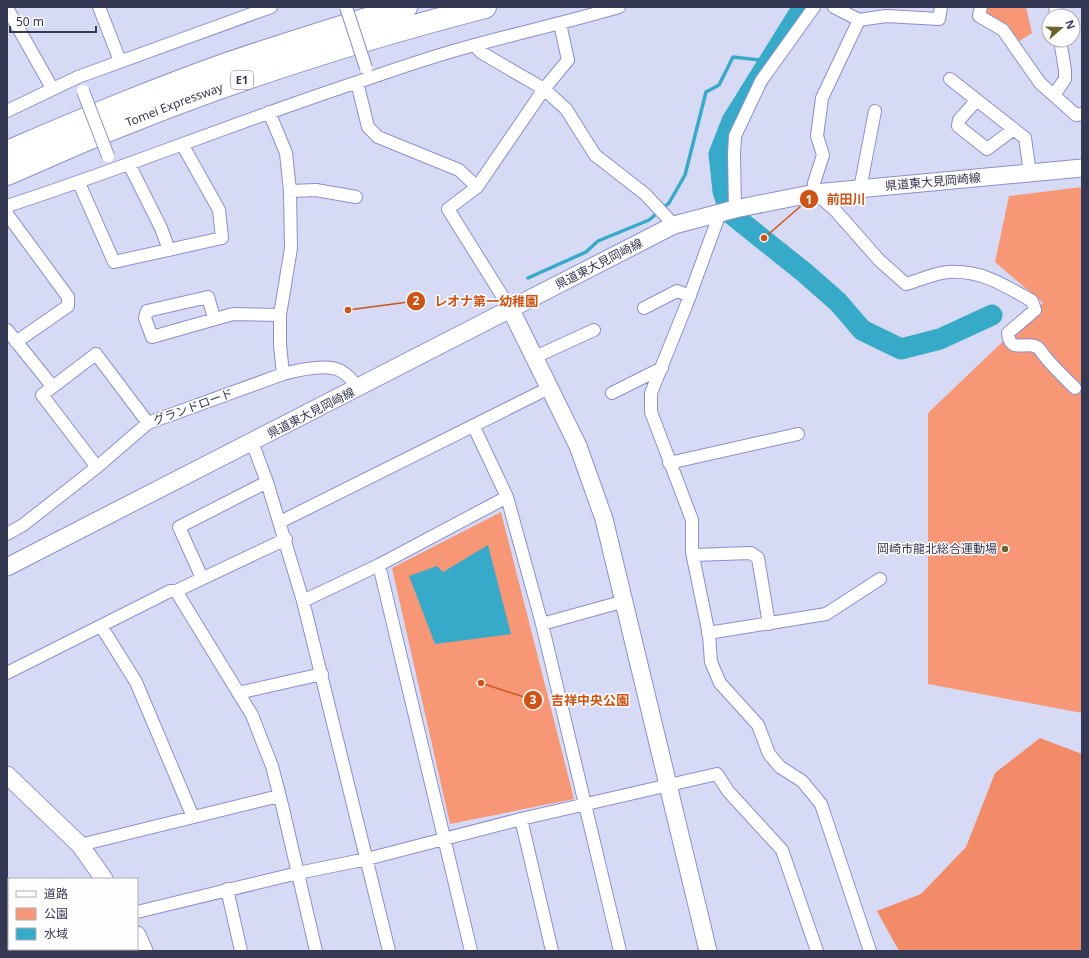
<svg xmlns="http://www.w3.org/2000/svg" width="1089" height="958" font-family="'Noto Sans','Noto Sans JP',sans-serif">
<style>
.green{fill:#f79776}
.forest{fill:#f28b67}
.water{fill:#38aac9}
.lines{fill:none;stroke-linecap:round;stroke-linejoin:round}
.stream{stroke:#38aac9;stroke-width:3.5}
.river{stroke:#38aac9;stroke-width:21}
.street-casing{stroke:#8a90ce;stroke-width:14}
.secondary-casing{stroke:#8a90ce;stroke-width:19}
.highway-casing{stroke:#8a90ce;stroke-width:24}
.street{stroke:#fff;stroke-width:12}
.secondary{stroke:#fff;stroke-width:17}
.highway{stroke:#fff;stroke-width:22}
.street-bridge-casing{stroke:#8a90ce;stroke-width:14;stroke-linecap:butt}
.street-bridge{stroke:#fff;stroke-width:12}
.poi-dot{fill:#6c632f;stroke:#fdfdfd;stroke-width:1.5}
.labels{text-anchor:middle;stroke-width:3;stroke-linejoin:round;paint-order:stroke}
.shield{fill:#fdfdfd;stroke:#717385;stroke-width:1}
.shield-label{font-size:11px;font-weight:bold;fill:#353852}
.street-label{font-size:12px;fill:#353852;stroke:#fdfdfd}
.poi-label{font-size:12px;fill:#353852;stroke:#fdfdfd;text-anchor:end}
.leader{fill:none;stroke:#cd5416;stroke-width:1.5}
.callout-dot{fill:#cd5416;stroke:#fdfdfd;stroke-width:1.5}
.mark-label{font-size:12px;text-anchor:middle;font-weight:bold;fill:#fff}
.callout-label{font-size:13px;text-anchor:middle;font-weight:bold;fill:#cd5416;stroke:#fdfdfd;stroke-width:3;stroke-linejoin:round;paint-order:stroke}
</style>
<rect width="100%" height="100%" fill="#d6daf5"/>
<!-- green -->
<path class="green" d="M 985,7 L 1026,7 L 1032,33 L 1018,42 L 1012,31 L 985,14 Z
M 1082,187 L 1082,713 L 928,684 L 928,413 L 1043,303 L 995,262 L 1009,196 Z
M 501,512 L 574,799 L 450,824 L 392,568 Z"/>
<!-- forest -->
<path class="forest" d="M 1040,738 L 1082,754 L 1082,951 L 899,951 L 877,911 L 921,894 L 966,847 L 995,773 Z"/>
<!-- water -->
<path class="water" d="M 488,545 L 511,634 L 435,644 L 409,576 L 437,566 L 443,572 Z"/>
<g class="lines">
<!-- stream -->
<path class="stream" d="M 528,278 L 586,252 L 598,241 L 649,220 L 669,203 L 685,175 L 706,92 L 719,85 L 733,57 L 768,61"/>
<!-- river -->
<path class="river" d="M 803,7 L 732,121 L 719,154 L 723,191 L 730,213 L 805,273 L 838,302 L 862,330 L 901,349 L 940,339 L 992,315"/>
<!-- street casing -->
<g class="street-casing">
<path id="street" d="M 99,7 L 120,61
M 834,7 L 859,20 L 822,98 L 817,136 L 823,155 L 814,183 L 815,193 L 835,210 L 879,260 L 906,284 C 920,280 935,273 948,272 C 982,270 1004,285 1032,301 L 1035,310 L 1008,333 C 1010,354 1025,341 1037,347 C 1040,349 1041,351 1043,354 C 1052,366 1064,377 1075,388
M 981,7 L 979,16 L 1003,30 L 1040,83 L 1076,115 L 1082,114
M 1055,7 L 1057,16
M 7,8 L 52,88
M 859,20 L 886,16 L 939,19 L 941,7
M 474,45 L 482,53 L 544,89 L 566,109 L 595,155 L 645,194 L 674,225
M 950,79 L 1025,138 L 1030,173
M 357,82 L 368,127 L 378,137 L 459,170 L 477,187
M 1054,95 L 1065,79 L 1065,70 L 1060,40
M 977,100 L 959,120 L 958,126 L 987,149 L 1014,129
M 7,111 L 78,77 L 271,7
M 269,112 L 286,153 L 290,191 L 291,248 L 280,315 L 280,345 L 283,374
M 129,164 L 161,228 L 169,250
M 79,183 L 114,262 L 222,238 L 219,210 L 182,144
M 860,189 L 875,111
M 290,191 L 316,190 L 356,197
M 7,206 C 128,167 246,118 367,79 C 402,67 439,54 475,45 C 523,32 571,21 619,7
M 735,209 L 734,154 L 735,136 L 761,81 L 814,7
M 720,213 L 686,306 L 651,393 L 651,412 L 692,520 L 692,552 L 709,635 L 711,662 L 720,683 L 758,725 L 769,754 L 780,767 L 802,781 L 821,804 L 870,951
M 7,214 L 68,297 L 68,306 L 16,342
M 644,308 L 677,291 L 690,296
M 511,310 L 448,209 L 477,187 L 544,89 L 568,60 L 560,24
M 214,318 L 208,297 L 147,311 L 145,318 L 152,337 L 233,314 L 280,315
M 7,330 L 52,386
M 535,357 L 594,330
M 612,393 L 662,368
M 474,427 L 507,497 L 542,624 L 620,951
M 252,442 L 267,482 L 303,601 L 389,951
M 669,463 L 798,434
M 97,467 L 42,395 L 96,354 L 148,423
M 280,522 L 551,387
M 7,534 L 23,525 L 97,467 L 148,423 L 283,374 C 298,370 327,363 341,371 C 348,375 354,382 358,389
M 693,555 L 751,553 L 758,558 L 769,624
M 379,565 L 471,951
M 202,578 L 179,527 L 267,482
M 176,591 L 252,715 L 264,746 L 272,766 L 283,809 L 316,951
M 303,601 L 379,565 L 507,497
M 542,624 L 625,601
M 101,626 L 136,682 L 193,817
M 708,633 L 826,614 L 880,579
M 7,673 L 170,591 L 176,591 L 286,539
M 238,693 L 322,674
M 521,819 L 552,951
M 80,845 L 279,796
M 227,889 L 241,951
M 137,912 L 298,873 L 367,859 L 521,819 L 717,774 L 728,791 L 782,850 L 817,951"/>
</g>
<!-- secondary casing -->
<g class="secondary-casing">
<path id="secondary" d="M 511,310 L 578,446 L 604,519 L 708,951
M 7,567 L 674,225 L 735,209 L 815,193 L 1082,168
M 7,775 L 80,845 L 104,879
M 137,935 L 144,951"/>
</g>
<!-- highway casing -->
<g class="highway-casing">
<g id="highway">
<path d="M 7,152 C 78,122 148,92 221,66 C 282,45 344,26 406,7"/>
<path id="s1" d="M 7,174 C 49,156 90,137 132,121 C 247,75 365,38 485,7"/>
</g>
</g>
<!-- street -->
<use href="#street" class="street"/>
<!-- secondary -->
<use href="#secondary" class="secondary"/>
<!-- highway -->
<use href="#highway" class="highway"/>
<!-- street-bridge casing -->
<g class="street-bridge-casing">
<path id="street-bridge" d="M 346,7 L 366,68
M 83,91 L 108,156"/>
</g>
<!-- street-bridge -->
<use href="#street-bridge" class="street-bridge"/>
</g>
<!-- markers -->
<circle class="poi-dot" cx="1005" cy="549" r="4"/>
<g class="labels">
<!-- shield labels -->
<rect class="shield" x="231" y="71" width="22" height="18" rx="3"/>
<g class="shield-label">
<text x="242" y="84">E1</text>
</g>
<!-- street labels -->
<g class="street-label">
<text dy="4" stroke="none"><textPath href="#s1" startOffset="181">Tomei Expressway</textPath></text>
<text transform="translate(933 182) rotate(-5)" y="4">県道東大見岡崎線</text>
<text transform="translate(599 264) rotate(-27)" y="4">県道東大見岡崎線</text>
<text transform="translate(193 407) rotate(-20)" y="4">グランドロード</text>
<text transform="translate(311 413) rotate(-27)" y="4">県道東大見岡崎線</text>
</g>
<!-- poi labels -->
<g class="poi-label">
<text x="997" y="553">岡崎市龍北総合運動場</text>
</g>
</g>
<!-- callouts -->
<path class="leader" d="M764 238L809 199M348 310L416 301M481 683L533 700"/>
<g class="callout-dot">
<circle cx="764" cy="238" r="4"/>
<circle cx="348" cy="310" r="4"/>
<circle cx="481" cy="683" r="4"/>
<circle cx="809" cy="199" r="10"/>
<circle cx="416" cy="301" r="10"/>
<circle cx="533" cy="700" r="10"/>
</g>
<g class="mark-label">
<text x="809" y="204">1</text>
<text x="416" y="305">2</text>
<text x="533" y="704">3</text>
</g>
<g class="callout-label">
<text x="846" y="204">前田川</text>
<text x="486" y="306">レオナ第一幼稚園</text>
<text x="590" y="705">吉祥中央公園</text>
</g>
<!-- border -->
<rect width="1089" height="958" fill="none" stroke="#353852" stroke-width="16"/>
<!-- legend -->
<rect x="8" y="878" width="130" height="72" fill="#fdfdfd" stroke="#adaeb9"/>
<rect x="16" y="891" width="20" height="6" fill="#ffffff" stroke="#adaeb9"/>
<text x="44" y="898" font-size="12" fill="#353852">道路</text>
<rect x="16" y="908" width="20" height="12" fill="#f79776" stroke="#adaeb9"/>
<text x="44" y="918" font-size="12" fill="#353852">公園</text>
<rect x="16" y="928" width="20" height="12" fill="#38aac9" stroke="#adaeb9"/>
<text x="44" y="938" font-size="12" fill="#353852">水域</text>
<!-- north arrow -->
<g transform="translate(1061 28) rotate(70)"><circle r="19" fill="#fdfdfd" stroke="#adaeb9"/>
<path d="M0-3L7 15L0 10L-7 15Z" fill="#6c632f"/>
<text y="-6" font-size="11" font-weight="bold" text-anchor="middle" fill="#353852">N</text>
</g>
<!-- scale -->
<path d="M10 26v6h86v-6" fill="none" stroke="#353852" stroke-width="2"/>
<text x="16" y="26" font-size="12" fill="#353852" stroke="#fdfdfd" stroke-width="3" paint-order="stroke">50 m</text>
</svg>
